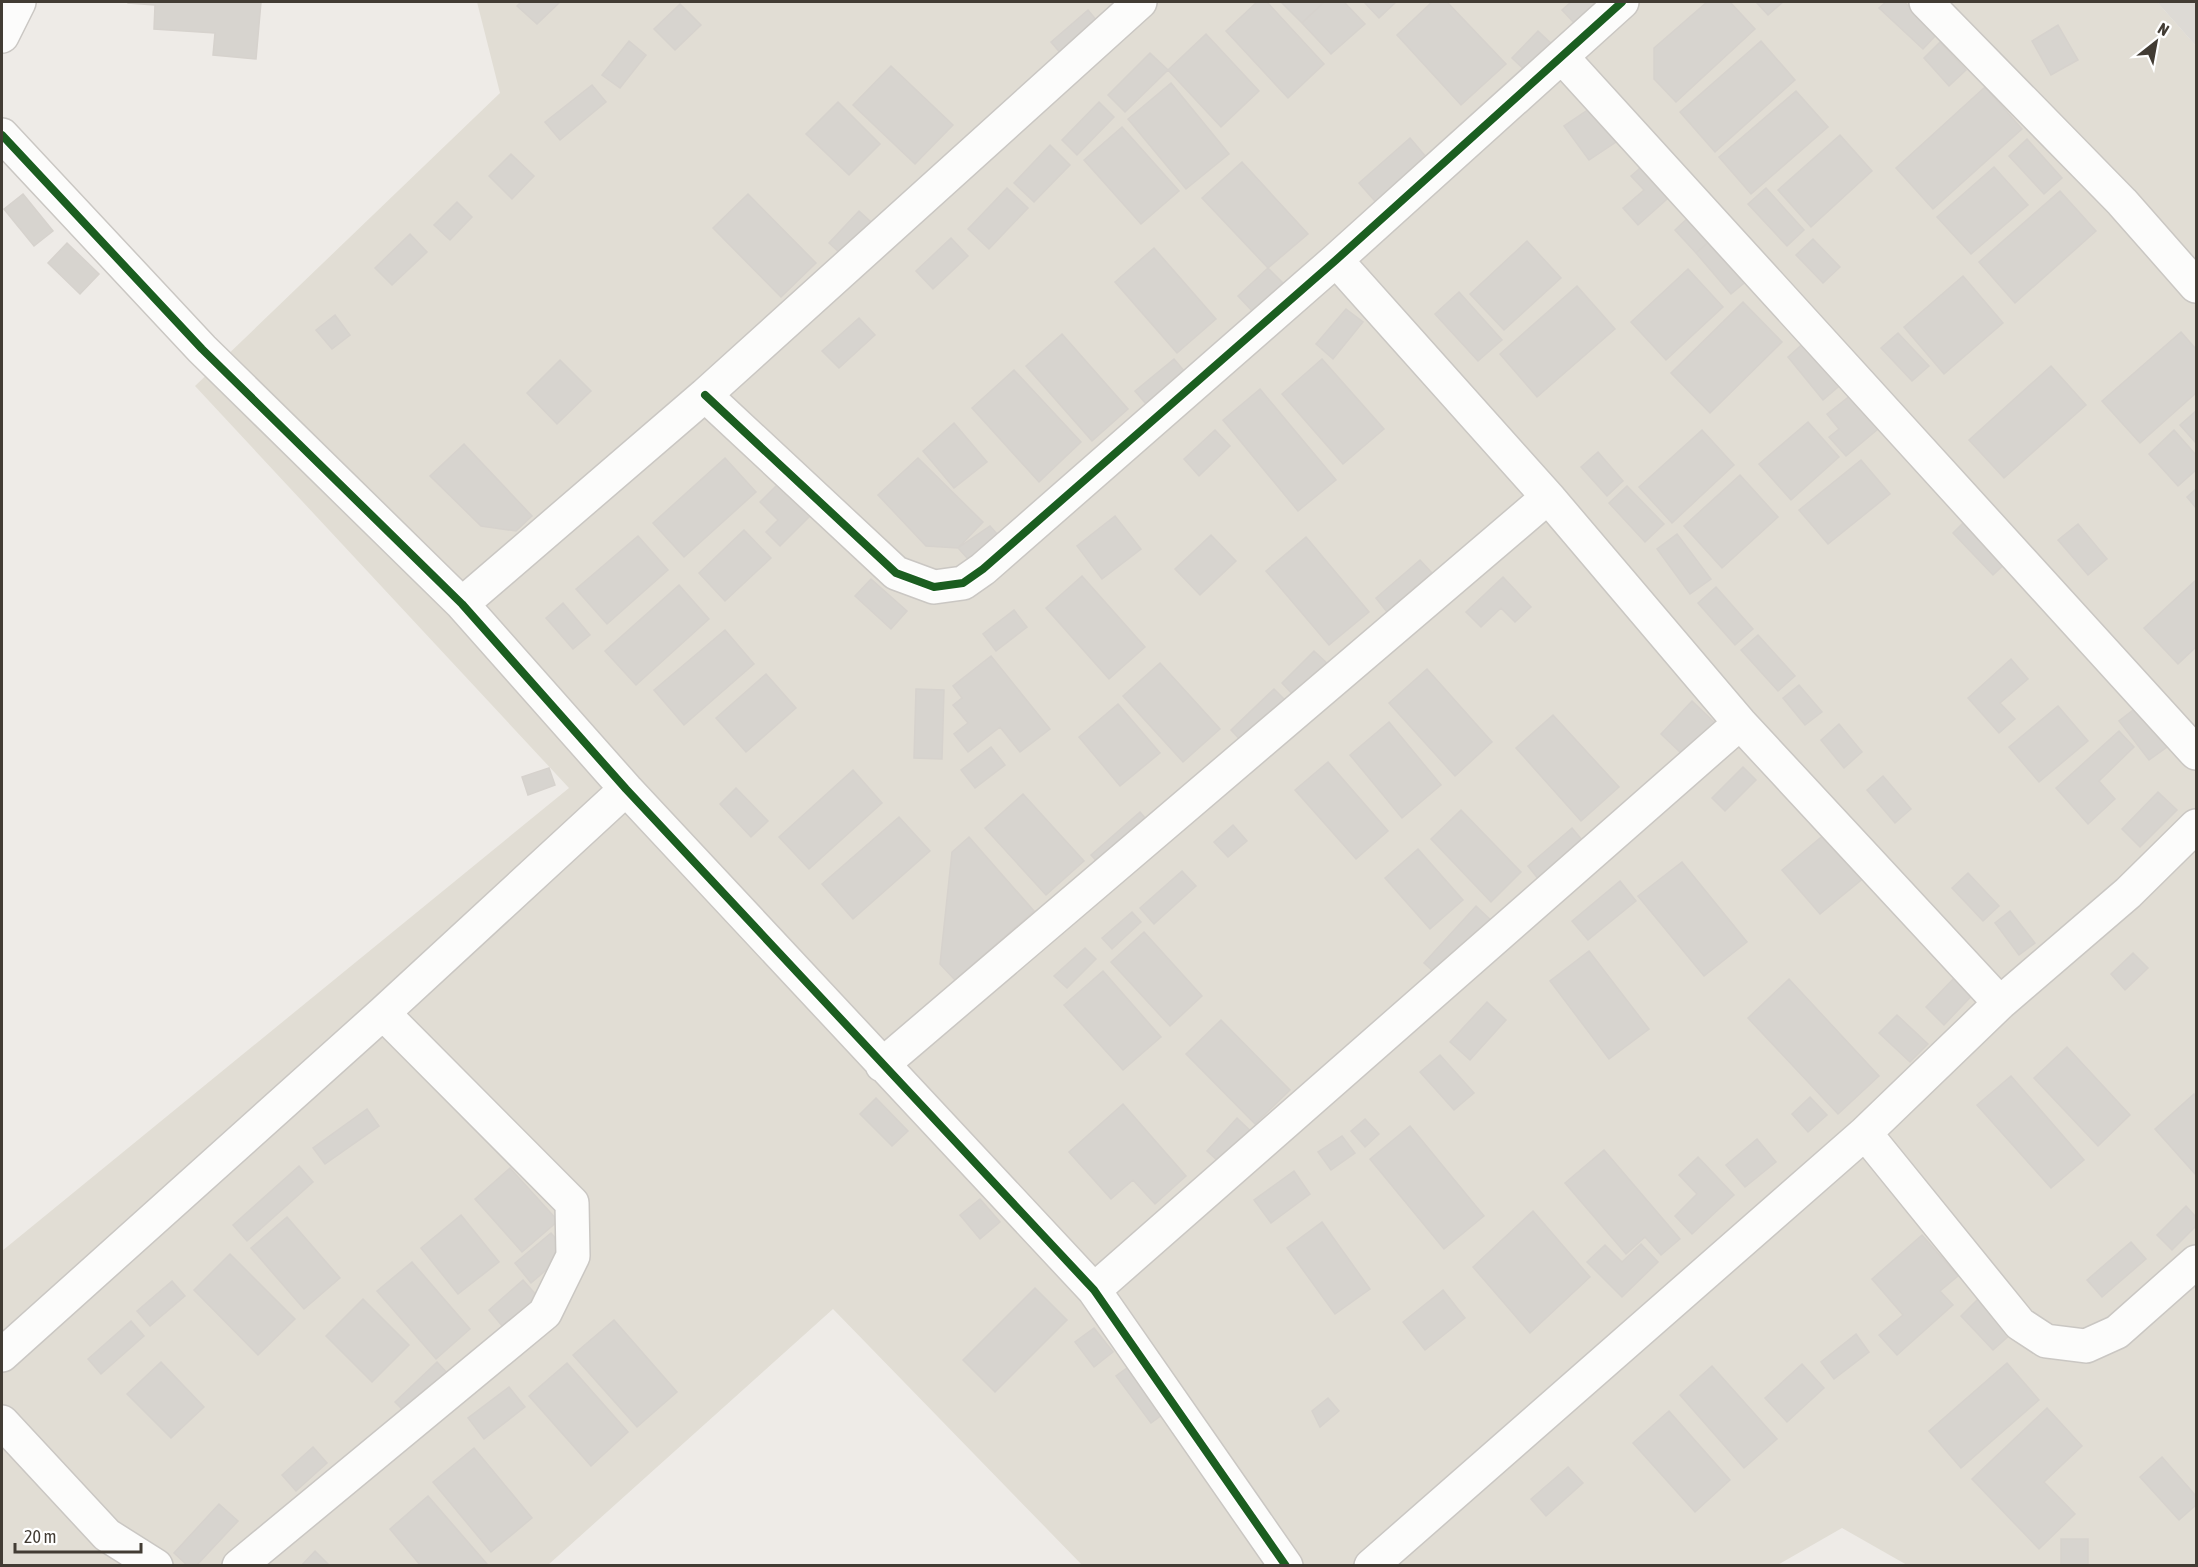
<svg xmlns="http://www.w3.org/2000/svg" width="2198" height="1567" font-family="'Asap Condensed',sans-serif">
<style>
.residential{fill:#e1ddd4}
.industrial{fill:#dddad5}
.building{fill:#d7d4cf;stroke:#d6d2cd;stroke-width:1.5}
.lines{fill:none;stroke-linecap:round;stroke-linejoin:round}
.minor-casing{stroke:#cac7c3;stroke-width:36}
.minor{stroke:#fcfcfb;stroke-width:33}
.cycleway-casing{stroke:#fff;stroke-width:11}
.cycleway{stroke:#1b5e20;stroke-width:8}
</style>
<rect width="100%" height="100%" fill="#eeebe7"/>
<!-- residential -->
<path class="residential" d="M 477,2 L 2157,2 L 2196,46 L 2196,1565 L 1907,1565 L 1842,1528 L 1776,1566 L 1082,1565 L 833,1309 L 548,1565 L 2,1566 L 2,1251 L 569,788 L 195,386 L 500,93 Z"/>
<!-- industrial -->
<path class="industrial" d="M 2157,2 L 2196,2 L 2196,46 Z"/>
<!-- building -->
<path class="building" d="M 128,2 L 261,2 L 256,59 L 213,55 L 215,33 L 154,29 L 155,5 L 128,3 Z
M 521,2 L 560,2 L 537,24 L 517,6 Z
M 1257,2 L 1267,2 L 1324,64 L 1288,98 L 1226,31 Z
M 1281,2 L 1324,2 L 1302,23 Z
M 1324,2 L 1344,2 L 1365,24 L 1331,54 L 1302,23 Z
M 1364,2 L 1396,2 L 1379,18 Z
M 1432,2 L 1447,2 L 1506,64 L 1461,105 L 1397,35 Z
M 1571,2 L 1602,2 L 1577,26 L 1562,10 Z
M 1707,2 L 1730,2 L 1755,29 L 1676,102 L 1654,79 L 1654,48 Z
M 1756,2 L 1783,2 L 1768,15 Z
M 1886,2 L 1904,2 L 1938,33 L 1923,49 L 1879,8 Z
M 680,4 L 701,25 L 675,50 L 654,29 Z
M 1088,10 L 1106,32 L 1069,63 L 1051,42 Z
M 2058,25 L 2078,60 L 2051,75 L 2032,41 Z
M 1538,31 L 1556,48 L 1530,75 L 1512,58 Z
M 1206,34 L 1259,91 L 1221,127 L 1168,70 Z
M 629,41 L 646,55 L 620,88 L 602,75 Z
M 1761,41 L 1795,80 L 1715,152 L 1680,112 Z
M 1940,42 L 1966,70 L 1949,86 L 1924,58 Z
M 1150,53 L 1168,70 L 1125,112 L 1108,95 Z
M 891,66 L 953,125 L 915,164 L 853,105 Z
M 1171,83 L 1229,154 L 1186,189 L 1128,119 Z
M 592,85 L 606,102 L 560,140 L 545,122 Z
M 1985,87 L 2022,129 L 1933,209 L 1896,168 Z
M 1796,91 L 1828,127 L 1751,194 L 1719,157 Z
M 838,102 L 880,144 L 849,175 L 806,134 Z
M 1099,102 L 1114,117 L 1077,155 L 1062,140 Z
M 1595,105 L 1619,140 L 1589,160 L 1564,126 Z
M 1122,127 L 1179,191 L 1141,224 L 1084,160 Z
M 1840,135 L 1872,171 L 1811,227 L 1778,190 Z
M 1410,138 L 1432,164 L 1381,208 L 1359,183 Z
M 2027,139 L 2062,178 L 2044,194 L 2009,156 Z
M 1050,145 L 1070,165 L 1034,202 L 1014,183 Z
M 511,154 L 534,176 L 512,199 L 489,176 Z
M 1648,161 L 1675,192 L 1638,225 L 1623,208 L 1644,190 L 1631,176 Z
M 1242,162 L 1308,234 L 1268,268 L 1202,198 Z
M 1994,167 L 2028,205 L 1971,254 L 1937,217 Z
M 1007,188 L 1028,208 L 989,249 L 968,229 Z
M 1766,188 L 1804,230 L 1787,246 L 1748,204 Z
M 2060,191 L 2096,231 L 2015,303 L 1979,262 Z
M 23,194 L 53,231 L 34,246 L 4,209 Z
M 748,194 L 816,263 L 781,297 L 713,228 Z
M 457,202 L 472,217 L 450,240 L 434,225 Z
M 859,211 L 880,230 L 850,262 L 829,243 Z
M 1692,214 L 1713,238 L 1696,253 L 1675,230 Z
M 410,234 L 427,252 L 392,285 L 375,268 Z
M 951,238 L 968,256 L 933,289 L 916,271 Z
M 1713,238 L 1749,279 L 1731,294 L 1696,253 Z
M 1813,239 L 1840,267 L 1823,283 L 1796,255 Z
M 1527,241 L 1561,278 L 1504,330 L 1470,294 Z
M 67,243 L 99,274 L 80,294 L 48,263 Z
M 1154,248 L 1216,319 L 1177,353 L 1115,282 Z
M 1268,268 L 1286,286 L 1255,314 L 1238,296 Z
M 1688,269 L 1723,307 L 1666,360 L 1631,322 Z
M 1963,276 L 2003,323 L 1944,374 L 1904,327 Z
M 1577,286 L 1615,329 L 1537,397 L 1500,354 Z
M 1459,292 L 1502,340 L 1478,361 L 1435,314 Z
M 1743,302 L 1782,342 L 1710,413 L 1671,373 Z
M 1346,309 L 1363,322 L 1333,359 L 1316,344 Z
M 335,315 L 350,335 L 332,349 L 316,330 Z
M 859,318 L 875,335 L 839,368 L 822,351 Z
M 2181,332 L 2196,349 L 2196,393 L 2140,443 L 2102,401 Z
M 1898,333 L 1929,366 L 1912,381 L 1881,348 Z
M 1062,334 L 1128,409 L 1092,441 L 1026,366 Z
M 1808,339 L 1844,382 L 1823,400 L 1788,357 Z
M 1174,359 L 1191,379 L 1153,412 L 1135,391 Z
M 1322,359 L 1384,429 L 1343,464 L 1282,394 Z
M 560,360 L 591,391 L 557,424 L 527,393 Z
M 2051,366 L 2086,405 L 2004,478 L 1969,440 Z
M 1014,370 L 1081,442 L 1039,482 L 972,408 Z
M 1260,389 L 1336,480 L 1298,511 L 1223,420 Z
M 1856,391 L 1884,424 L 1846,456 L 1829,437 L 1839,429 L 1827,414 Z
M 2196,411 L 2196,443 L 2180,425 Z
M 1808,422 L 1839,457 L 1791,500 L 1759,464 Z
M 954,423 L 987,462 L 954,488 L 923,451 Z
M 1215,430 L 1230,446 L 1199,476 L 1184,459 Z
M 1702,430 L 1734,465 L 1672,523 L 1639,487 Z
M 2174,430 L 2196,455 L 2196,470 L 2178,486 L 2149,454 Z
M 464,444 L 532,516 L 516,531 L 481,526 L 430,476 Z
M 1598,452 L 1623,481 L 1607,496 L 1581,467 Z
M 725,458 L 756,492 L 684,557 L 653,523 Z
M 918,458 L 983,522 L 958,548 L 926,546 L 878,495 Z
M 1861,460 L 1890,494 L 1828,544 L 1799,510 Z
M 1740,475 L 1778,517 L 1722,568 L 1684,526 Z
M 778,484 L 810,516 L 780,546 L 766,532 L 778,520 L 760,502 Z
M 1627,486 L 1664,524 L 1645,542 L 1609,503 Z
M 2196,489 L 2196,508 L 2187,497 Z
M 1971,515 L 2011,558 L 1993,575 L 1953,533 Z
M 1115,516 L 1141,549 L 1102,579 L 1077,546 Z
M 2078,524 L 2107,559 L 2088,575 L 2058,540 Z
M 990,526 L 1005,543 L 977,569 L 958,548 Z
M 744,530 L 771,558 L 725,601 L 699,573 Z
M 1677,534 L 1711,579 L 1690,594 L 1657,549 Z
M 1211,535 L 1236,561 L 1200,595 L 1175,569 Z
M 638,536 L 668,570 L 607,624 L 576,589 Z
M 1306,537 L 1369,612 L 1329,645 L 1266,571 Z
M 1420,560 L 1432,573 L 1387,612 L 1376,598 Z
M 1082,576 L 1145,647 L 1109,679 L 1046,608 Z
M 1503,577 L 1531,607 L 1515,622 L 1501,608 L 1481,627 L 1466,612 Z
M 871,579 L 907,611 L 891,629 L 855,596 Z
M 2196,580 L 2196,647 L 2178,664 L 2144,628 Z
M 679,585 L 709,619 L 636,685 L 605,651 Z
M 1716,587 L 1753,629 L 1735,645 L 1698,603 Z
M 563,603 L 590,635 L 573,649 L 546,618 Z
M 1014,610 L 1027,627 L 996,651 L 983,634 Z
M 725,630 L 754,664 L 684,725 L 654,690 Z
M 1758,635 L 1795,676 L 1778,691 L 1741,650 Z
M 1314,651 L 1329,665 L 1296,698 L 1282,683 Z
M 991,656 L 1050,729 L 1020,752 L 1000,727 L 968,752 L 954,734 L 968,723 L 953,705 L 962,698 L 953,686 Z
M 2011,659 L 2028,679 L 2000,703 L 2015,719 L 1999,733 L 1968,698 Z
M 1160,663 L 1220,729 L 1183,762 L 1123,696 Z
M 1427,669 L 1492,742 L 1455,776 L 1389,703 Z
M 766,674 L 796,708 L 746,752 L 716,718 Z
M 1799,685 L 1822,712 L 1805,725 L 1783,698 Z
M 916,689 L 944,690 L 942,759 L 914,758 Z
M 1274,689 L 1289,704 L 1246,746 L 1231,730 Z
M 1692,701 L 1715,723 L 1684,756 L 1661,734 Z
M 1118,704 L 1160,753 L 1120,786 L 1079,737 Z
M 2058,706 L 2088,741 L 2039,782 L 2009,747 Z
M 2137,707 L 2167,747 L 2149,760 L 2119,721 Z
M 1553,715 L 1619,787 L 1581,821 L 1516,748 Z
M 1389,722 L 1441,785 L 1402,818 L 1350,755 Z
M 1839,724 L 1862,752 L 1844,768 L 1821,740 Z
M 2119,731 L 2134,747 L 2099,781 L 2115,799 L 2088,824 L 2056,788 Z
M 991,747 L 1005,765 L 975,788 L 961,770 Z
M 1328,762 L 1388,831 L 1356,859 L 1295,790 Z
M 1743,767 L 1756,780 L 1725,811 L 1712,798 Z
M 549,768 L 555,785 L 528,795 L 522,777 Z
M 853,770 L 882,803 L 809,869 L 779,837 Z
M 1883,776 L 1911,809 L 1895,823 L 1867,790 Z
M 736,788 L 768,821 L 751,837 L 720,804 Z
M 2158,792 L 2177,810 L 2140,847 L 2122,829 Z
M 1023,794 L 1084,861 L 1046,895 L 985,828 Z
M 1461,810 L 1521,872 L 1491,902 L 1431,839 Z
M 1140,812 L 1152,826 L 1104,869 L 1091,855 Z
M 899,817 L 930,851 L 853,919 L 822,884 Z
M 1233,825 L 1247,841 L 1228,857 L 1214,842 Z
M 1572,828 L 1587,846 L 1543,885 L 1528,866 Z
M 1826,833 L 1865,877 L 1820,914 L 1782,870 Z
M 969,837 L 1034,911 L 955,980 L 940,964 L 952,852 Z
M 1418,849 L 1463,900 L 1430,929 L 1385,878 Z
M 1682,862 L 1747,942 L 1704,976 L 1638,896 Z
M 1182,871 L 1196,886 L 1154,924 L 1140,908 Z
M 1968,873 L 1999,906 L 1983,921 L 1952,888 Z
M 1620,881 L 1636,901 L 1588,940 L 1572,921 Z
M 1476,906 L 1496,925 L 1444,981 L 1424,963 Z
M 2010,911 L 2035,943 L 2019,955 L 1995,923 Z
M 1132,912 L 1141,922 L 1112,949 L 1102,938 Z
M 1144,932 L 1202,996 L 1170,1026 L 1111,962 Z
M 1085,948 L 1096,959 L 1067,988 L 1054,976 Z
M 1589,951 L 1649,1029 L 1609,1059 L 1550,981 Z
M 2133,953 L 2148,968 L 2125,990 L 2111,974 Z
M 1103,971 L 1161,1037 L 1123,1070 L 1064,1005 Z
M 1961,971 L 1979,988 L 1944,1025 L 1926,1007 Z
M 1789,979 L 1879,1076 L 1838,1114 L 1748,1018 Z
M 1487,1002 L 1506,1020 L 1470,1060 L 1450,1042 Z
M 1897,1015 L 1928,1044 L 1910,1062 L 1879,1033 Z
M 1221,1020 L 1290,1090 L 1255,1124 L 1186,1054 Z
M 2067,1047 L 2130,1115 L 2098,1146 L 2034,1078 Z
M 1440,1055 L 1474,1093 L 1454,1110 L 1420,1072 Z
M 2011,1076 L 2084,1160 L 2051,1188 L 1977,1105 Z
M 2194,1094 L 2196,1098 L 2196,1175 L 2155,1129 Z
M 1810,1097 L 1827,1115 L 1808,1132 L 1792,1114 Z
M 876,1098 L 908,1131 L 892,1146 L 860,1114 Z
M 1123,1104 L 1186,1176 L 1155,1204 L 1133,1180 L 1111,1199 L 1069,1152 Z
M 367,1109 L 379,1126 L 325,1164 L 313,1148 Z
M 1237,1118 L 1259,1139 L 1229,1171 L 1207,1151 Z
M 1365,1119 L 1379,1134 L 1365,1147 L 1351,1131 Z
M 1410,1126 L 1484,1216 L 1444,1249 L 1370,1159 Z
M 1342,1136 L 1355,1153 L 1331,1170 L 1318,1152 Z
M 1757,1139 L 1776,1162 L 1745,1187 L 1726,1165 Z
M 1604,1150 L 1680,1239 L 1661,1255 L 1645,1237 L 1626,1254 L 1565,1183 Z
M 1698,1157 L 1734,1195 L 1692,1234 L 1675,1216 L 1697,1194 L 1679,1175 Z
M 299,1166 L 313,1182 L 247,1241 L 233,1225 Z
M 510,1168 L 558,1221 L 522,1252 L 475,1199 Z
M 1294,1171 L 1310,1194 L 1271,1223 L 1254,1200 Z
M 980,1199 L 1000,1222 L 980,1239 L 960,1215 Z
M 2186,1206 L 2196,1217 L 2196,1226 L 2172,1250 L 2157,1235 Z
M 1533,1211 L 1590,1277 L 1530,1333 L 1473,1267 Z
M 461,1215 L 499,1262 L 458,1294 L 421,1248 Z
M 287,1217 L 340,1278 L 304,1309 L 251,1248 Z
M 1322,1222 L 1370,1289 L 1335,1314 L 1287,1248 Z
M 551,1233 L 567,1252 L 531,1283 L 515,1263 Z
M 1922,1235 L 1958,1276 L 1940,1291 L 1953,1305 L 1897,1355 L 1879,1335 L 1903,1315 L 1872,1279 Z
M 2131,1242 L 2146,1259 L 2102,1297 L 2087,1280 Z
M 1641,1244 L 1658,1262 L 1622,1297 L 1587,1262 L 1605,1245 L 1622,1262 Z
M 230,1254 L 295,1319 L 258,1355 L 194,1290 Z
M 412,1262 L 470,1329 L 436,1359 L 377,1291 Z
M 523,1280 L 538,1297 L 503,1327 L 489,1310 Z
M 172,1281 L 185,1296 L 150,1326 L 137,1311 Z
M 1035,1288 L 1067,1320 L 995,1392 L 963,1360 Z
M 1443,1290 L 1465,1318 L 1425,1350 L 1403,1322 Z
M 363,1299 L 409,1345 L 372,1382 L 326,1336 Z
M 1978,1299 L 2011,1334 L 1993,1350 L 1961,1316 Z
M 614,1320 L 677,1392 L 637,1427 L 573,1355 Z
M 131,1321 L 144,1336 L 101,1374 L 88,1359 Z
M 1094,1328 L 1113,1352 L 1094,1367 L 1075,1342 Z
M 1856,1334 L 1869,1352 L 1834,1379 L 1821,1362 Z
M 1138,1360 L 1174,1406 L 1151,1423 L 1116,1376 Z
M 161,1362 L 204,1407 L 171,1438 L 127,1394 Z
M 437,1362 L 450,1376 L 408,1415 L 395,1402 Z
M 567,1363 L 628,1432 L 591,1466 L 529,1396 Z
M 2007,1363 L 2039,1400 L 1961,1468 L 1929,1431 Z
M 1802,1364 L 1824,1388 L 1787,1422 L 1765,1398 Z
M 1712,1366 L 1777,1439 L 1744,1468 L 1680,1395 Z
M 509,1387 L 525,1407 L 484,1439 L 468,1418 Z
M 1328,1398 L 1339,1411 L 1320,1427 L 1312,1411 Z
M 2047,1408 L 2082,1446 L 2044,1482 L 2075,1514 L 2039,1549 L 1972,1479 Z
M 1669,1411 L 1730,1480 L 1695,1512 L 1633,1443 Z
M 313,1447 L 327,1463 L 296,1491 L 282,1475 Z
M 474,1448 L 532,1518 L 491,1552 L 433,1482 Z
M 2162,1457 L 2196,1496 L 2196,1505 L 2179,1520 L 2140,1477 Z
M 1568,1467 L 1583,1483 L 1546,1516 L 1531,1499 Z
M 428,1496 L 487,1564 L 485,1566 L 421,1566 L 390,1529 Z
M 219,1504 L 238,1521 L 196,1566 L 188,1566 L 174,1553 Z
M 2061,1539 L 2088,1539 L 2088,1566 L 2061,1566 Z
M 315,1551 L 330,1566 L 301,1566 Z"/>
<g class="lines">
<!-- minor casing -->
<g class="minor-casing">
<path id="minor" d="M 1926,2 L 2122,202 L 2196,286
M 2,36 L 19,2
M 1562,57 L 2196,753
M 2,135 L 202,349 L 462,604 L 626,789 L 1094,1290 L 1286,1566
M 1336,260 L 1548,497 L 1740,723 L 2000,1003
M 705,395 L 896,573 L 934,587 L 963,583 L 983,569 L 1336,260 L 1622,2
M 462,604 L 705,395 L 1140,2
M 882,1065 L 1548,497
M 1865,1133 L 2020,1324 L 2046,1341 L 2086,1346 L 2117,1332 L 2196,1262
M 1094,1290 L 1740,723
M 2,1355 L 383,1013 L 626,789
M 2,1422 L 107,1535 L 156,1566
M 239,1566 L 545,1313 L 573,1256 L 572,1203 L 383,1013
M 1371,1566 L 1865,1133 L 2000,1003 L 2128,893 L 2196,826"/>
</g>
<!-- minor -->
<use href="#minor" class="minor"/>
<!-- cycleway casing -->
<g class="cycleway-casing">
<path id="cycleway" d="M 2,135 L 202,349 L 462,604 L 626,789 L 1094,1290 L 1286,1566
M 705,395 L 896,573 L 934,587 L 963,583 L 983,569 L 1336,260 L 1622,2"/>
</g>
<!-- cycleway -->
<use href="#cycleway" class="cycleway"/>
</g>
<!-- border -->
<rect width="2198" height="1567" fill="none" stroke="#423c34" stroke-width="6"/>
<!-- north arrow -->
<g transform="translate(2156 42) rotate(31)" stroke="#ffffff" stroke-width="4.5" paint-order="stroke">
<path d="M0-4.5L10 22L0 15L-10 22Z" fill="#423c34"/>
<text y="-9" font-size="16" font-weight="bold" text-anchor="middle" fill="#423c34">N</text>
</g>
<!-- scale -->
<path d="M15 1543v9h126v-9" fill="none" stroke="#423c34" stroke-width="3"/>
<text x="24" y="1543" font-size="18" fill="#423c34" stroke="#ffffff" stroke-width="4.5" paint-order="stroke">20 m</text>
</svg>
